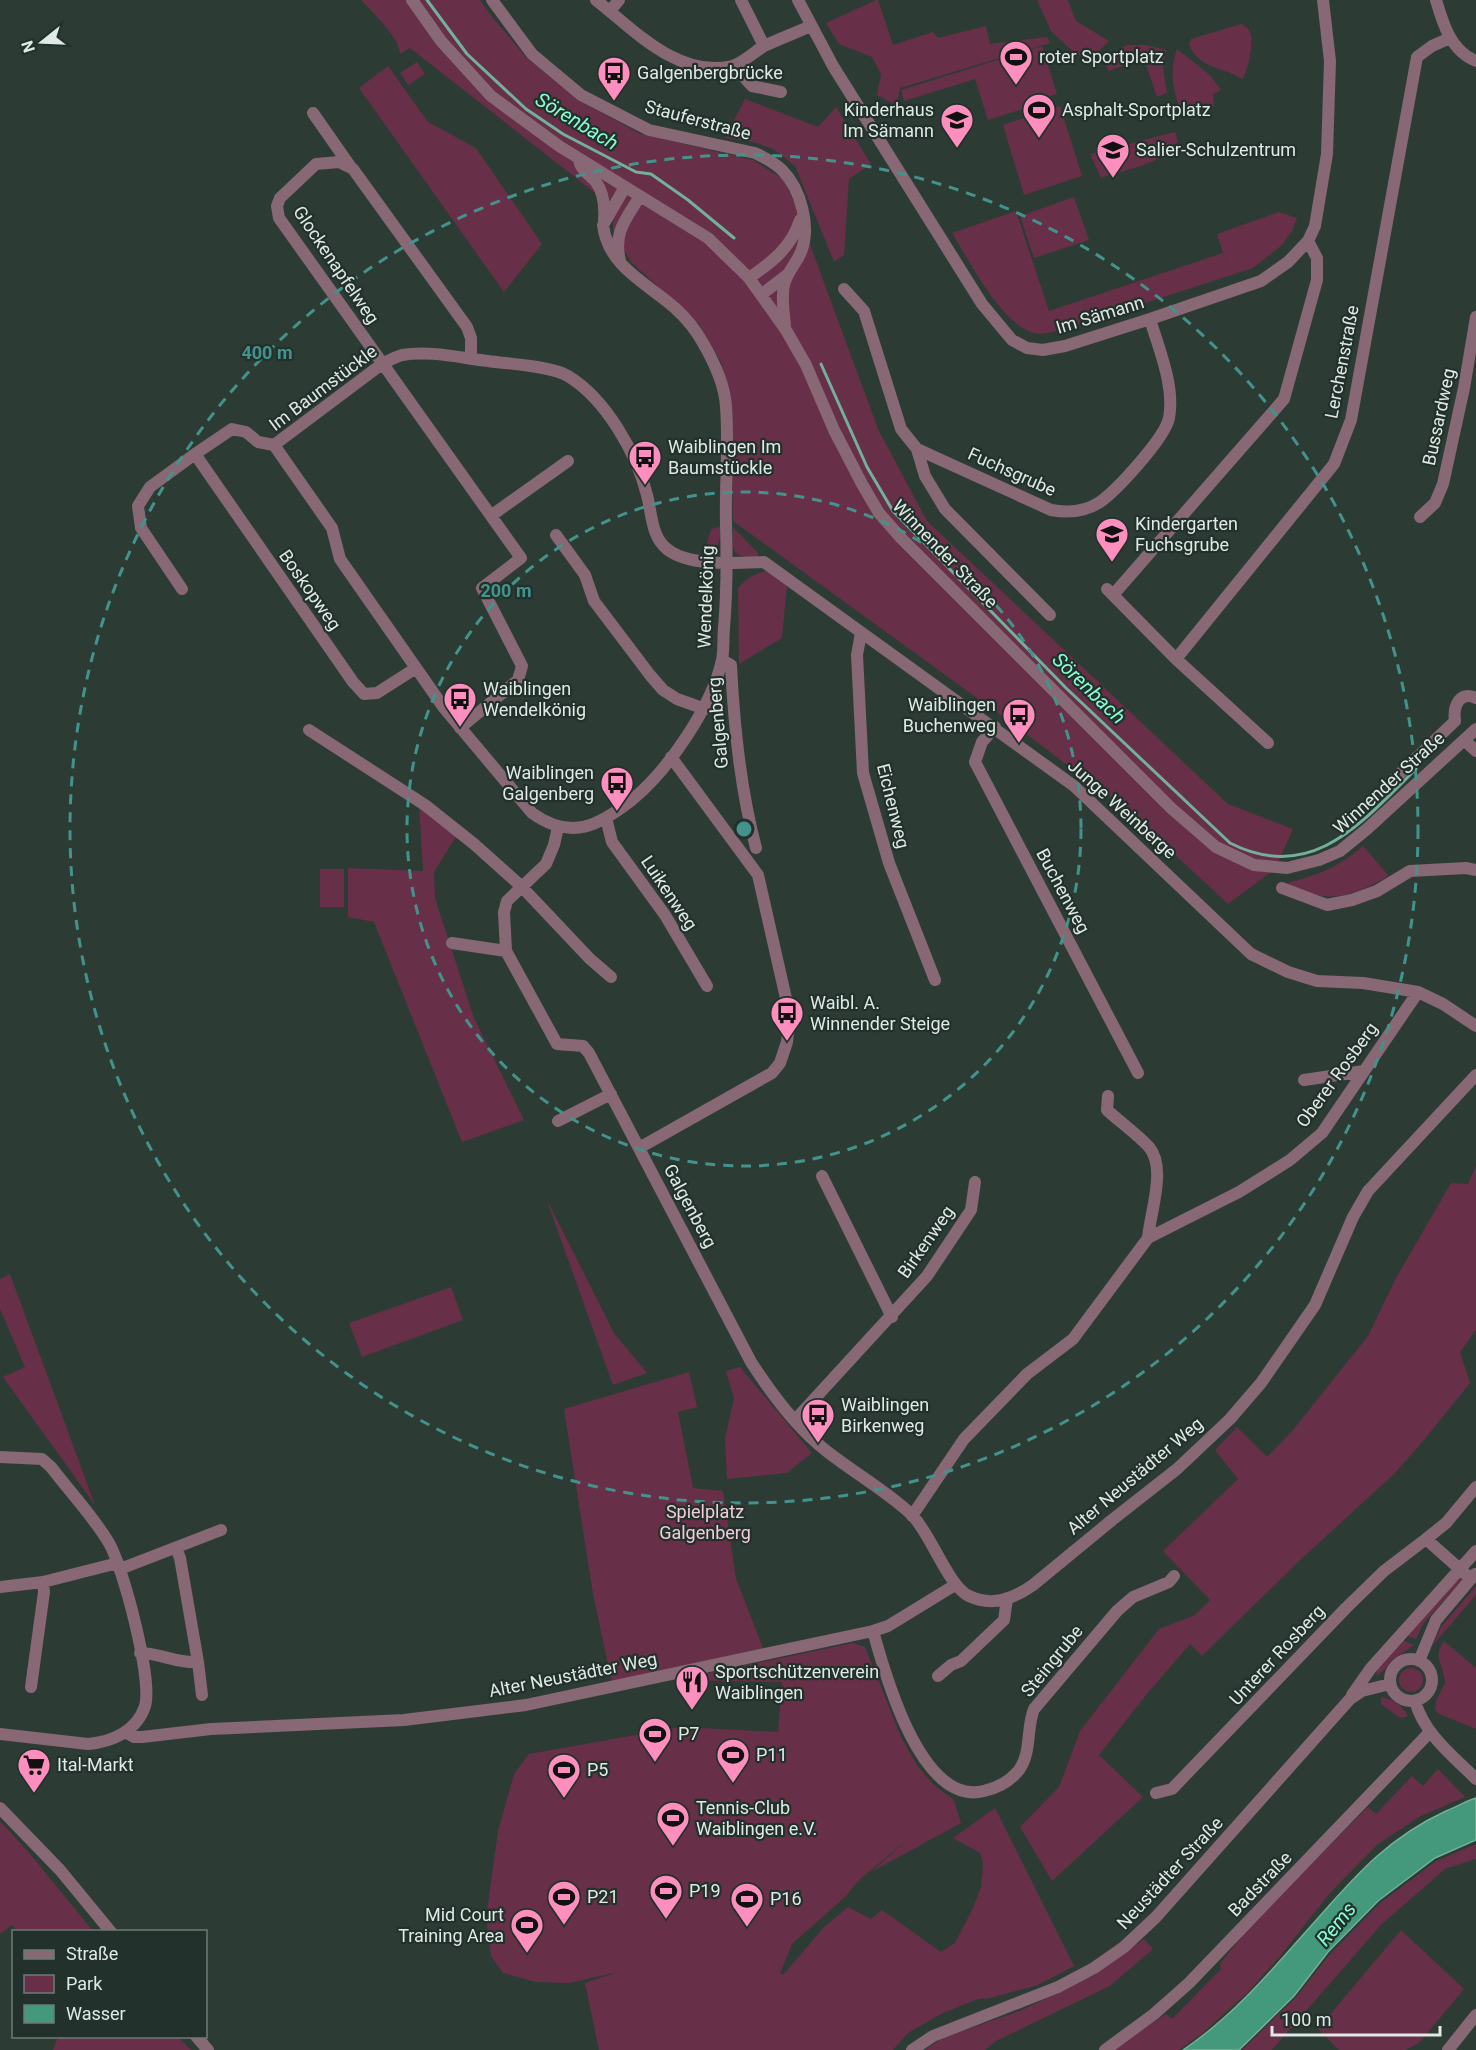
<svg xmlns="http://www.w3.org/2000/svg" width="1476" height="2050" font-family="Roboto,sans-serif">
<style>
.green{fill:#672f48}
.water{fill:#44987b;stroke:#73b09b;stroke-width:1.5}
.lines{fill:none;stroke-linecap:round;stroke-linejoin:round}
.stream{stroke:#73b09b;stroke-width:3}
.minor{stroke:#876874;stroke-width:12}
.ring{fill:none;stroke:#43938c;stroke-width:3;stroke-dasharray:10 8}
.labels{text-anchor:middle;stroke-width:4.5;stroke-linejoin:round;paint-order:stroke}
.poi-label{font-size:18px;fill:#e0e9e5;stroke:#22312b;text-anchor:start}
.street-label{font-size:18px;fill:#e0e9e5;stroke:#22312b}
.park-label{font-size:18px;fill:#f3cbda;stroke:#22312b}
.water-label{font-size:20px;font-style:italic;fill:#88fed4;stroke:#22312b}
.centre{fill:#43938c;stroke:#22312b;stroke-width:3}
.ring-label{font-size:18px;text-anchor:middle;font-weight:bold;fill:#43938c;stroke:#22312b;stroke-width:4.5;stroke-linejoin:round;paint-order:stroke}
</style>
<rect width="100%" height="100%" fill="#2c3c35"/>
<!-- green -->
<path class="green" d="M 361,0 L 480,0 L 493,18 L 526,57 L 578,100 L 641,134 L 753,160 L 783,179 L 794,201 L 878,429 L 927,521 L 1228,804 L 1293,829 L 1275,869 L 1228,904 L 1129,812 L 1017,727 L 733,521 L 731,405 L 721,362 L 699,324 L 631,262 L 613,232 L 613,207 L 410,48 L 400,54 C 400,38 372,12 361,0 Z
M 876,0 L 878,0 L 893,45 L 933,32 L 938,38 L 986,26 L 990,44 L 1047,37 L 1050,43 L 900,88 L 897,106 L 877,95 L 881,74 L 872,57 L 839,44 L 826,23 Z
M 1037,0 L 1068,0 L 1076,21 L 1109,41 L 1094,56 L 1085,58 L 1072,51 L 1051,31 Z
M 1241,24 C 1246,27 1250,29 1251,35 C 1253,44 1248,73 1242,79 C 1224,67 1199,69 1189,45 L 1191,39 Z
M 1127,45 L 1146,45 L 1166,50 L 1163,67 L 1167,93 L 1157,97 L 1144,59 L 1108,71 L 1106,64 L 1108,56 Z
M 1042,46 L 1057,94 L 1047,97 L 1048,101 L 988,120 L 975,79 L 904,101 L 901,90 Z
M 1177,49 L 1210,75 L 1221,90 L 1213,94 L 1214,106 L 1182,116 C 1174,91 1168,75 1177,49 Z
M 417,62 L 425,74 L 408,85 L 400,73 Z
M 388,66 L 428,122 L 476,148 L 542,244 L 504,292 L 359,88 Z
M 745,99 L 818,127 L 836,107 L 871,164 L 849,179 L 844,255 L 834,262 L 795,166 L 773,149 L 753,142 L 725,138 Z
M 1060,106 L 1082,176 L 1024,195 L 1003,125 Z
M 1175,132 L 1178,142 C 1161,165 1126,169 1101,178 L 1090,154 Z
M 1074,197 L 1089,240 L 1034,258 L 1020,216 Z
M 1016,211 L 1049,311 L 1223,253 L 1228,268 L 1217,234 L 1279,212 L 1297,218 L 1292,231 L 1281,246 L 1253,268 L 1062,330 C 1055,331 1046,334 1039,334 C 1005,332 969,260 952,233 Z
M 720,527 C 721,541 719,550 704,555 L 711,529 Z
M 733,527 L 758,553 L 758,557 C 731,558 732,552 733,527 Z
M 767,571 L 787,585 L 782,638 L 739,664 L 738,589 C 746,578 753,574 767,571 Z
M 419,804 L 457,835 L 434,872 L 435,898 L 474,1018 L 524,1120 L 462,1142 L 374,922 L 348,917 L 348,868 L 423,871 Z
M 1363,846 L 1389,876 C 1351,897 1327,906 1287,883 C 1318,875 1339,867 1363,846 Z
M 320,869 L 344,869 L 344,907 L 320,907 Z
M 1476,1166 L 1476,1330 L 1460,1352 L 1470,1383 L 1424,1440 L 1394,1474 L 1298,1562 L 1202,1656 L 1190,1644 L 1146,1695 L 1099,1755 L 1143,1797 L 1052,1881 L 1020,1827 L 1059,1787 L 1080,1731 L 1159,1629 L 1195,1615 L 1210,1600 L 1163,1551 L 1238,1479 L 1215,1450 L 1237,1427 L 1267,1457 L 1293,1430 L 1368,1336 L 1395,1280 L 1451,1183 L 1468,1184 Z
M 546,1198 L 614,1333 L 647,1373 L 613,1385 Z
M 10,1274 L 95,1505 L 3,1377 L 25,1367 L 0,1309 L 0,1279 Z
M 451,1287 L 463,1320 L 362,1357 L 349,1323 Z
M 740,1367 L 812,1453 L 787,1473 L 727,1479 L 725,1438 L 734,1398 L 726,1371 Z
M 689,1372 L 697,1407 L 678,1412 L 693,1488 L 723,1491 L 736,1579 L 763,1648 L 612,1683 L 593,1594 L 564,1409 Z
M 1461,1576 L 1464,1578 L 1423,1624 L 1416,1639 L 1407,1636 Z
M 1476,1586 L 1476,1595 L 1433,1645 L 1441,1627 Z
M 1402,1640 L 1414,1645 L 1391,1661 L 1386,1668 L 1377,1676 L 1376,1670 Z
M 1444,1641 L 1476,1668 L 1476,1729 L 1439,1714 L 1435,1710 L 1436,1701 L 1445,1683 C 1444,1666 1432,1656 1444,1641 Z
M 853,1643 L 865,1647 L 901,1737 L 918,1767 L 934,1785 L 954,1800 L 961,1823 L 871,1872 L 911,1837 L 859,1880 L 845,1897 L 792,1944 L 780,1974 L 784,1974 L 824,1927 L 848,1907 L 871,1919 L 882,1910 L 941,1952 L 955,1943 L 973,1908 L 981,1887 L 983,1864 L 980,1853 L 953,1838 L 995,1808 L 1074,1966 L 1038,1985 L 990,1998 L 978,1999 L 943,2013 L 908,2033 L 893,2050 L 599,2050 L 585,1983 L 618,1972 L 569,1983 L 536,1982 L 503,1973 L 491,1956 L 486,1918 L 498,1831 L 514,1774 L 529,1754 L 680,1727 L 778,1732 L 782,1682 L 675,1680 Z
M1399 1680a12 12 0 1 1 24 0a12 12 0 1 1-24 0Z
M 1381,1697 C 1393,1699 1402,1705 1408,1716 L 1400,1718 L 1381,1704 Z
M 1438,1769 L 1465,1797 L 1419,1817 L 1377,1845 L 1330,1893 L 1281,1955 L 1249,1991 L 1203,2033 L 1179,2050 L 1110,2050 L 1166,2014 L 1172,2019 L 1221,1969 L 1220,1964 L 1252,1923 L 1368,1807 L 1376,1814 L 1412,1776 L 1423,1786 Z
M 0,1821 L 31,1855 L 93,1931 L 17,1931 L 12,1925 L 0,1934 Z
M 1476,1844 L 1476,1859 L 1445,1869 L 1381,1925 L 1272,2050 L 1242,2050 L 1296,1997 L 1330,1954 L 1380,1903 L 1436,1861 Z
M 1401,1930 L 1464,1989 L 1419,2043 L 1405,2050 L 1339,2050 L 1318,2029 Z
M 1144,1939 L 1153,1949 L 1110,1986 L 996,2041 L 985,2050 L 925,2050 L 943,2038 L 1022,2010 L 1096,1974 Z
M 58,2037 L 178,2037 L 191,2050 L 53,2050 Z"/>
<!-- water -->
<path class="water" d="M 1476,1798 L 1476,1840 L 1435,1858 L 1378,1901 L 1328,1952 L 1294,1996 L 1239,2050 L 1183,2050 C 1229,2019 1266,1977 1302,1936 C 1349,1884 1381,1841 1446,1811 C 1456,1807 1466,1801 1476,1798 Z"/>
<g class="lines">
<!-- stream -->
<path class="stream" d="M 427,0 L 467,54 L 526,109 L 563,134 L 636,172 L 651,174 L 688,200 L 734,238
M 821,364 L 867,467 L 893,511 L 1066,688 L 1230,843 C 1312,885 1363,821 1416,769"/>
<!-- minor -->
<path class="minor" d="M 412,0 L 441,41 L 491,96 L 559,146 L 708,238 L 749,278 L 786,330 L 806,365 L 834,430 L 862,484 L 879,513 L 901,538 L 1171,808 L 1216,847 L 1254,865 L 1287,868 L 1319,860 L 1340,851 L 1367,829 L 1476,729
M 492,0 L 532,54 L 581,95 L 649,130 L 755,153 C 765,158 774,162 782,170 C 801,189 811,227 801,252 C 796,264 787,272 784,285 C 781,298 784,313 785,326
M 596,0 C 634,30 679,79 732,66 C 743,63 754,52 764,46 C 779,39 795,33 811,26
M 741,0 L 764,46
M 798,0 L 833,66 L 982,304 L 1012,340 L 1027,348 L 1043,350 L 1065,346 L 1150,319 L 1261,281 L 1288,262 L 1308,241 L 1315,226 L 1327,154 L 1330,61 L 1323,0
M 1436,0 C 1443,24 1451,51 1476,61
M 610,11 L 619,0
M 734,66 L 752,86 L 781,92
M 313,113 L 350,166
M 579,159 C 580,170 589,174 596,182 C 604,193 605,207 604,220
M 620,261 C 613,232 626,219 640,196
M 749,278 C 772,262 791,248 800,220
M 844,289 L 864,311 L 901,429 L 917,449 L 1051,510 C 1067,513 1085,512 1100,502 C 1117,490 1165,438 1169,418 C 1175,386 1159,350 1150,319
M 762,294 L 787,275
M 274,445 L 382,364 C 388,361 395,357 402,355 C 429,350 461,358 488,361 C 509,364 551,366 568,376 C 606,399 637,454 647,495 C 652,514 651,536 667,549 C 689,567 737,563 764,562 L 1074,786 L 1251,954 L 1288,972 L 1317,981 L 1363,983 L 1418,992 L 1443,1004 L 1476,1026
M 274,445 L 332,528 L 340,559 L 444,708 L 532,813 C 571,841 599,826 633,799 C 669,769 712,706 722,660 C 724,650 723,639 724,628 C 727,593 727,559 726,524 C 725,485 729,445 726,407 C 725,385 714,362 703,343 C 696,330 686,318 675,308 C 647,283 608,267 603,225 L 625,187
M 274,445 L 258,442 L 246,432 L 232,429 L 195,454 L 353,682 L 364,694 L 377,693 L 416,668
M 917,449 L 925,476 L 945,509 L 1050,615
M 492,515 L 568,461
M 1420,517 L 1435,503 L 1443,484 L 1464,388 L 1476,317
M 556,535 L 585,575 L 594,601 L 650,675 L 663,690 L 677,699 L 705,709
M 182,589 L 141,528 L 138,506 L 150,487 L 195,454
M 1107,589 L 1176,659 L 1268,743
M 1113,595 L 1284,399 L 1317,280 L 1317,258 L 1308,241
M 861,633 L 857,655 L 863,773 L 889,863 L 935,980
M 1176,659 L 1334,464 L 1351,420 L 1417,57 L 1432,46 L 1450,38
M 722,660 L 731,665 C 734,728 740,788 756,848
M 995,727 L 982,742 L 975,762 L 1138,1073
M 460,728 L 518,680 L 522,666 L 482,588 L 521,558 L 279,218 L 277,206 L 280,198 L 316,164 L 339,162 L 353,169 L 467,327 L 471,338 L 471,359
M 309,730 L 425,805 L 474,844 L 521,886 L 590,959 L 611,977
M 1464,740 L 1476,751
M 1384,789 L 1455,721 C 1453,707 1459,690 1476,698
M 606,818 L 612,842 L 665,915 L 707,986
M 558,827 L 554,845 L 546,864 L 507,901 L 504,912 L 506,951 L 557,1044 L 583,1046 L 589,1053 L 751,1362 C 771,1393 795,1426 824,1449 C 851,1471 887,1491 912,1515 C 931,1534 948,1586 969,1596 C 992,1607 1013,1599 1033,1585 L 1112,1520 L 1177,1469 L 1230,1419 L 1261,1383 L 1315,1305 L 1353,1217 L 1368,1191 L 1476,1075
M 1282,888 L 1327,905 L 1352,900 L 1377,891 L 1410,871 L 1466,868 L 1476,870
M 452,943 L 506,951
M 1304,1080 L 1364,1071
M 1108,1096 L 1107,1110 C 1120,1122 1137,1134 1149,1147 C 1167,1168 1150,1213 1148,1238
M 558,1121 L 611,1094
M 639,1148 L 772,1073 L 780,1063 L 787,1042 L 790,1016 L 758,875 L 671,757
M 822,1176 L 892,1317
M 795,1420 L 927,1276 L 971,1210 L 975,1182
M 0,1457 L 42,1459 L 51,1467 C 70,1492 93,1516 109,1543 C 123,1567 153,1680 145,1706 C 137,1731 112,1742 88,1744 L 0,1734
M 912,1516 L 964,1439 L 1027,1374 L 1073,1339 L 1148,1238 L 1239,1192 L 1290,1160 L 1322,1133 L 1418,992
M 1426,1539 L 1446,1523 L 1476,1487
M 120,1569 L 221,1530
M 0,1587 L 43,1582 L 118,1563
M 873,1631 C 885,1674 921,1807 984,1791 C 997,1788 1010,1781 1019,1770 C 1032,1752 1026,1728 1034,1709 L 1117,1611 L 1133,1597 L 1169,1582 L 1174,1576
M 140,1653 C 160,1653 178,1664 198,1662 L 180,1558 L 176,1548
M1390 1680a21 21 0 1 1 42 0a21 21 0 1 1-42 0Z
M 1419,1661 L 1436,1620 L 1475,1574
M 198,1662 L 202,1695
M 938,1676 L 951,1665 L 961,1661 L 1004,1620 L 1007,1599
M 31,1687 L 44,1592 L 43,1582
M 1352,1695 L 1371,1668 L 1476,1551
M 1415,1701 C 1424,1734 1453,1756 1476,1779
M 125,1732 L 134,1737 L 142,1737 L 211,1729 L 404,1720 L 526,1705 L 873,1631 L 888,1626 L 955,1585
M 1156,1793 L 1172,1789 L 1346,1608 L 1384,1571 L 1426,1539 L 1471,1579
M 0,1808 L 60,1870 L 111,1932
M 196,2036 L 208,2050
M 912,2050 L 933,2036 L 1058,1987 L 1094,1968 L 1124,1947 L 1156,1917 L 1350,1699 L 1362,1691 L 1390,1684
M 1105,2050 L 1154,2014 L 1189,1983 L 1430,1732
M 1448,2050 L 1476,2015"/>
</g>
<!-- distance rings -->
<g class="ring">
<circle cx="744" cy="829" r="337"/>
<circle cx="744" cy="829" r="674"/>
</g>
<!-- icons -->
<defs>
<g id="stadium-pin" transform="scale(1.725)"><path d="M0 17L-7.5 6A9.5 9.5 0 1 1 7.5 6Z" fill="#fe8ebd" stroke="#22312b"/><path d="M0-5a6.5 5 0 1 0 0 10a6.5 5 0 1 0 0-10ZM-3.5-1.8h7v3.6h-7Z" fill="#111"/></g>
<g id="bus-pin" transform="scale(1.725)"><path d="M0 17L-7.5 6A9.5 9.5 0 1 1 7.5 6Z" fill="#fe8ebd" stroke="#22312b"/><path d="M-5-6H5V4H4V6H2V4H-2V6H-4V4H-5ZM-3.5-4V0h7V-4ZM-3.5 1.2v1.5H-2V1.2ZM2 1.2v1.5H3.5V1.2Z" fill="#111"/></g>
<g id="school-pin" transform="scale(1.725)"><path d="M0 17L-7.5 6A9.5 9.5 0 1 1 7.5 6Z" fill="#fe8ebd" stroke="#22312b"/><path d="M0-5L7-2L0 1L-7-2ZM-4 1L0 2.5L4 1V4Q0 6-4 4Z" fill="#111"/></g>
<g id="restaurant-pin" transform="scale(1.725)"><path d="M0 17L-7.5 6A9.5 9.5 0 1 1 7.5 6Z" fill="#fe8ebd" stroke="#22312b"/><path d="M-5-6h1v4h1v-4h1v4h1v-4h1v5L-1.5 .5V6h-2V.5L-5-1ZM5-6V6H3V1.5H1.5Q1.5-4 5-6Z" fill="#111"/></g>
<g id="supermarket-pin" transform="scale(1.725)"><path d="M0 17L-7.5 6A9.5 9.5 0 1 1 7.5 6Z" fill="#fe8ebd" stroke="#22312b"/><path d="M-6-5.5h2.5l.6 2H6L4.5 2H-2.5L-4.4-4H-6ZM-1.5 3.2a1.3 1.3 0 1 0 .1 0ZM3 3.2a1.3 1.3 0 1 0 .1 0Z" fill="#111"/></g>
</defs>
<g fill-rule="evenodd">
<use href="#stadium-pin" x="1016" y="57"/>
<use href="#bus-pin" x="614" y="73"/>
<use href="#stadium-pin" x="1039" y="110"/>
<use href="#school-pin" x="957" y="120"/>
<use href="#school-pin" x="1113" y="150"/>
<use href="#bus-pin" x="645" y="457"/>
<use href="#school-pin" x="1112" y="534"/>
<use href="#bus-pin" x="460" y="699"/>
<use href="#bus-pin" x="1019" y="715"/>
<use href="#bus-pin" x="617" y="783"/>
<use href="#bus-pin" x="787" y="1013"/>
<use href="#bus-pin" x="818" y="1415"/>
<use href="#restaurant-pin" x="692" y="1682"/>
<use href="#stadium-pin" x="655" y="1734"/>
<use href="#stadium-pin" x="733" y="1755"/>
<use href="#supermarket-pin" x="34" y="1765"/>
<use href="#stadium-pin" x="564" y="1770"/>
<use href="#stadium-pin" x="673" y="1818"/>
<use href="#stadium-pin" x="666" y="1891"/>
<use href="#stadium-pin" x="564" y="1897"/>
<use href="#stadium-pin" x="747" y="1899"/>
<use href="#stadium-pin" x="527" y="1925"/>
</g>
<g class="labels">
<!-- poi labels -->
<g class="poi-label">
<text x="1039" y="63">roter Sportplatz</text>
<text x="637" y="79">Galgenbergbrücke</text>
<text x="934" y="116" text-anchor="end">Kinderhaus<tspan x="934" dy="21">Im Sämann</tspan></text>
<text x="1062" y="116">Asphalt-Sportplatz</text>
<text x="1136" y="156">Salier-Schulzentrum</text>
<text x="668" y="453">Waiblingen Im<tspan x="668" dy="21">Baumstückle</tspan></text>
<text x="1135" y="530">Kindergarten<tspan x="1135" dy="21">Fuchsgrube</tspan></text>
<text x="483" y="695">Waiblingen<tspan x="483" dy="21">Wendelkönig</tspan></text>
<text x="996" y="711" text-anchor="end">Waiblingen<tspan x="996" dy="21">Buchenweg</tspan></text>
<text x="594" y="779" text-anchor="end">Waiblingen<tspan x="594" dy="21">Galgenberg</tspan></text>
<text x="810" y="1009">Waibl. A.<tspan x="810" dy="21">Winnender Steige</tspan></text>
<text x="841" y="1411">Waiblingen<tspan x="841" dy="21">Birkenweg</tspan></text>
<text x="715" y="1678">Sportschützenverein<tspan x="715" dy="21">Waiblingen</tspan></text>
<text x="678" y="1740">P7</text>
<text x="756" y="1761">P11</text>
<text x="57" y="1771">Ital-Markt</text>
<text x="587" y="1776">P5</text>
<text x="696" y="1814">Tennis-Club<tspan x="696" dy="21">Waiblingen e.V.</tspan></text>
<text x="689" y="1897">P19</text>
<text x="587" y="1903">P21</text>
<text x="770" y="1905">P16</text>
<text x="504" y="1921" text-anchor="end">Mid Court<tspan x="504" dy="21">Training Area</tspan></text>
</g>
<!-- street labels -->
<g class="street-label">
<text transform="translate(698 120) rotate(15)" y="6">Stauferstraße</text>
<text transform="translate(336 265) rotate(56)" y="6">Glockenapfelweg</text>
<text transform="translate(1100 315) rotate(-17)" y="6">Im Sämann</text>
<text transform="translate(1342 362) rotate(-79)" y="6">Lerchenstraße</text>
<text transform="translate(323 388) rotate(-37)" y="6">Im Baumstückle</text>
<text transform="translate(1439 417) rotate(-78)" y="6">Bussardweg</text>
<text transform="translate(1012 472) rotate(24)" y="6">Fuchsgrube</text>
<text transform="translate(945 554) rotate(46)" y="6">Winnender Straße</text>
<text transform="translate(310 590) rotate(55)" y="6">Boskopweg</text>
<text transform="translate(706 597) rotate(-88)" y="6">Wendelkönig</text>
<text transform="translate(718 723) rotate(-95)" y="6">Galgenberg</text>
<text transform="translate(1389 783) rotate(-42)" y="6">Winnender Straße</text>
<text transform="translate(893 806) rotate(76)" y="6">Eichenweg</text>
<text transform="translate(1122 809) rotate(42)" y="6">Junge Weinberge</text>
<text transform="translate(1063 891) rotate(62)" y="6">Buchenweg</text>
<text transform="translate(669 893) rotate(56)" y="6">Luikenweg</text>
<text transform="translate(1337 1075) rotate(-54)" y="6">Oberer Rosberg</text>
<text transform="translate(690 1206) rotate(62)" y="6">Galgenberg</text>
<text transform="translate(926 1242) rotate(-55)" y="6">Birkenweg</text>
<text transform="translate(1135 1476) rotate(-40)" y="6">Alter Neustädter Weg</text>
<text transform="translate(1277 1655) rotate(-47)" y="6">Unterer Rosberg</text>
<text transform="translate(1052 1661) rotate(-51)" y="6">Steingrube</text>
<text transform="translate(573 1675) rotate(-11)" y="6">Alter Neustädter Weg</text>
<text transform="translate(1170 1873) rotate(-47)" y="6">Neustädter Straße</text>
<text transform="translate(1260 1884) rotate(-46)" y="6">Badstraße</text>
</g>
<!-- park labels -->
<g class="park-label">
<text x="705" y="1518">Spielplatz<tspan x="705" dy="21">Galgenberg</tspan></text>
</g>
<!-- water labels -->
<g class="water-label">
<text transform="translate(577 121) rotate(31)" y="7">Sörenbach</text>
<text transform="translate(1089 688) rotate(44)" y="7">Sörenbach</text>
<text transform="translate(1336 1924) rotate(-51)" y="7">Rems</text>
</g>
</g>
<circle cx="744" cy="829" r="9" class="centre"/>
<g class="ring-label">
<text x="267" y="359">400 m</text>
<text x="506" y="597">200 m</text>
</g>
<!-- legend -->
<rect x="12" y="1930" width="195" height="108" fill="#22312b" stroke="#6e7b75" stroke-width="1.5"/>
<rect x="24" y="1950" width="30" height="9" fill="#876874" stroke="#6e7b75" stroke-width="1.5"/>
<text x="66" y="1960" font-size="18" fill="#e0e9e5">Straße</text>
<rect x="24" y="1975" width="30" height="18" fill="#672f48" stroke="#6e7b75" stroke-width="1.5"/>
<text x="66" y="1990" font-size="18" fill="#e0e9e5">Park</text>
<rect x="24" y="2005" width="30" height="18" fill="#44987b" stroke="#6e7b75" stroke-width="1.5"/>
<text x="66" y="2020" font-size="18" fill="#e0e9e5">Wasser</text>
<!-- north arrow -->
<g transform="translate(42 42) rotate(252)" stroke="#22312b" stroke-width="4.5" paint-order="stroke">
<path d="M0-4.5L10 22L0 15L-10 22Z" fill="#e0e9e5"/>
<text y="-9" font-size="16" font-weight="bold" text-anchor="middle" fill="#e0e9e5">N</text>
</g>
<!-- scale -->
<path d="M1272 2026v9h168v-9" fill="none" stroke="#e0e9e5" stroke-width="3"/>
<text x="1281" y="2026" font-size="18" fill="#e0e9e5" stroke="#22312b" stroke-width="4.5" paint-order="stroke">100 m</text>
</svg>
